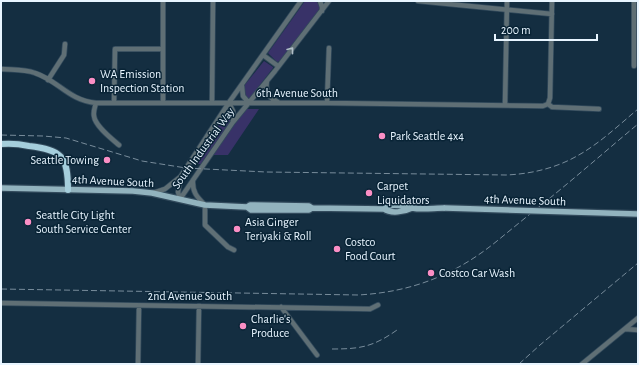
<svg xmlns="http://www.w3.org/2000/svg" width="639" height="365" font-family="'Alegreya Sans',sans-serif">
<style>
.green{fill:#383268}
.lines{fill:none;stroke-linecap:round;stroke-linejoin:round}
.minor-casing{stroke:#324a5c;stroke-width:6}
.major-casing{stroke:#324a5c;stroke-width:8}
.highway-casing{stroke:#324a5c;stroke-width:8}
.minor{stroke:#5f6f75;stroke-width:4.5}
.major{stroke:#92b3be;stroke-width:5.5}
.highway{stroke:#a5cedc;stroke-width:6}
.rail{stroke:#788c9b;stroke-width:1;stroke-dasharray:6 3;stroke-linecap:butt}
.major-bridge-casing{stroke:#324a5c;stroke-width:8;stroke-linecap:butt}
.major-bridge{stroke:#92b3be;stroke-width:5.5}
.oneway{stroke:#b1bfc8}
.poi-dot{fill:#fb8fc5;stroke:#092436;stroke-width:1.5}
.labels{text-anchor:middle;stroke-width:3;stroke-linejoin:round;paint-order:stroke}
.poi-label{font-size:12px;fill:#e8f5ff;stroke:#092436;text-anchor:start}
.street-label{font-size:12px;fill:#e8f5ff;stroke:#092436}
</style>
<rect width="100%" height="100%" fill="#142e41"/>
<!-- green -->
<path class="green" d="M 305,1 L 316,1 C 318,3 320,6 319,9 C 317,20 288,51 280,61 L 277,62 L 268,53 Z
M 264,61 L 273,67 L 273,68 L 249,99 L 246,99 L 243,87 Z
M 229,109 C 233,113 232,116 230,122 L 201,164 L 192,164 Z
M 247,109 L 259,109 L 228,155 L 212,155 L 237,120 Z"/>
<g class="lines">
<!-- minor casing -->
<g class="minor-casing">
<path id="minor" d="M 320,1 L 322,7 L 322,11
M 418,1 L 552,14
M 263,55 L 278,66
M 634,66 L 634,1
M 1,69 C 13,70 24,69 35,73 C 59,81 68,100 96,103 L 327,103 L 543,106 L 548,104 L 552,107 L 599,109
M 48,80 L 64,55 L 65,44
M 267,81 C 265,91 268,98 278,102
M 242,86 L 243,96 L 249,103
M 212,102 L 213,1
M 96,103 C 95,107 93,111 94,116 C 95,126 112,139 119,145
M 114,103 L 115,49 L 163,49
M 163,103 L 163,1
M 229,103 L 233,111 L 233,122
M 327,103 L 329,48
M 548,104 L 550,98 L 552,1
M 505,105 L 507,1
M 193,180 C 192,192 197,197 205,205 L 205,225 L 228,247 L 234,250
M 153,193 L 165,189 L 180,177
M 180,199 L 233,122 L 275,71 L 329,1
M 180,199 L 178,192 L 181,176 L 230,101 L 301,1
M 1,303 L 370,309 L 378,305
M 281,307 L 317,355
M 625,329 L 638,330
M 138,364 L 139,306
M 198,364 L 199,306
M 582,364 L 638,318"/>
</g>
<!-- major casing -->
<g class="major-casing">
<path id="major" d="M 1,188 L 133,191 L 152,193 L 205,205 L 247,207 L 251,210 L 309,210 L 312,208
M 247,207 L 250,205 L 309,206 L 312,208 L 384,209 C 391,214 404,212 412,208
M 384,209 C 392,202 403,207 412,208 C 422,210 434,208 445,208"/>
</g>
<!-- highway casing -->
<g class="highway-casing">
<path id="highway" d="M 1,144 C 11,143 20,144 29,146 C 62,150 68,156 68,190"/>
</g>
<!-- minor -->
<use href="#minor" class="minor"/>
<!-- major -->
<use href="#major" class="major"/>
<!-- highway -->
<use href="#highway" class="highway"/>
<!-- rail -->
<path class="rail" d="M 1,135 L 43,136 L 66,138 L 142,161 L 186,168 L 266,172 L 506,175 C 531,174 556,168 577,156 C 599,144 619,125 638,109
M 1,289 L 358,295 C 412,292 455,275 497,241 C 508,232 519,223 530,214 C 567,185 602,154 638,124
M 332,349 C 360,349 373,347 397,330
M 519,364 L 540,345 L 638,263"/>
<!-- major-bridge casing -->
<g class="major-bridge-casing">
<path id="major-bridge" d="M 445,208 L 638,214"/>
</g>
<!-- major-bridge -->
<use href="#major-bridge" class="major-bridge"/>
</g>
<!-- one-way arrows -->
<defs><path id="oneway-chevron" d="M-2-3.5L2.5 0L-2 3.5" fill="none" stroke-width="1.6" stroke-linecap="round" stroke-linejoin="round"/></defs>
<use class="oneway" href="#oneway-chevron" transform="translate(291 50) rotate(-52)"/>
<!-- markers -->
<g class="poi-dot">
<circle cx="92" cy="81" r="4"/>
<circle cx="382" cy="136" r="4"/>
<circle cx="107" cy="160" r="4"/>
<circle cx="369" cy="193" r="4"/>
<circle cx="28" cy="222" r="4"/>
<circle cx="237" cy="229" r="4"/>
<circle cx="337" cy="249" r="4"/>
<circle cx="431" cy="273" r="4"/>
<circle cx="243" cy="326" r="4"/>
</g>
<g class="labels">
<!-- poi labels -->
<g class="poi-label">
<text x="100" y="78">WA Emission<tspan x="100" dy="14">Inspection Station</tspan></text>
<text x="390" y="140">Park Seattle 4x4</text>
<text x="99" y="164" text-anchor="end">Seattle Towing</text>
<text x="377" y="190">Carpet<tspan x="377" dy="14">Liquidators</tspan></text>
<text x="36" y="219">Seattle City Light<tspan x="36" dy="14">South Service Center</tspan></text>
<text x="245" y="226">Asia Ginger<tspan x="245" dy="14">Teriyaki &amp; Roll</tspan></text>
<text x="345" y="246">Costco<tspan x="345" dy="14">Food Court</tspan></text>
<text x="439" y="277">Costco Car Wash</text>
<text x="251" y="323">Charlie's<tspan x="251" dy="14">Produce</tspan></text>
</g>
<!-- street labels -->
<g class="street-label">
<text x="297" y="97">6th Avenue South</text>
<text transform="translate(203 148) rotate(-54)" y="4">South Industrial Way</text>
<text transform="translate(113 181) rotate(3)" y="4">4th Avenue South</text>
<text transform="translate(525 200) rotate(2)" y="4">4th Avenue South</text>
<text x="190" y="300">2nd Avenue South</text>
</g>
</g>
<!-- border -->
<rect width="639" height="365" fill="none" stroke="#e8f5ff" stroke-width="4"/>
<!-- scale -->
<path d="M495 34v6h102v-6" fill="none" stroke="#e8f5ff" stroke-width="2"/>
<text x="501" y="34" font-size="12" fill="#e8f5ff" stroke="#092436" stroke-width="3" paint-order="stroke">200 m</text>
</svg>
